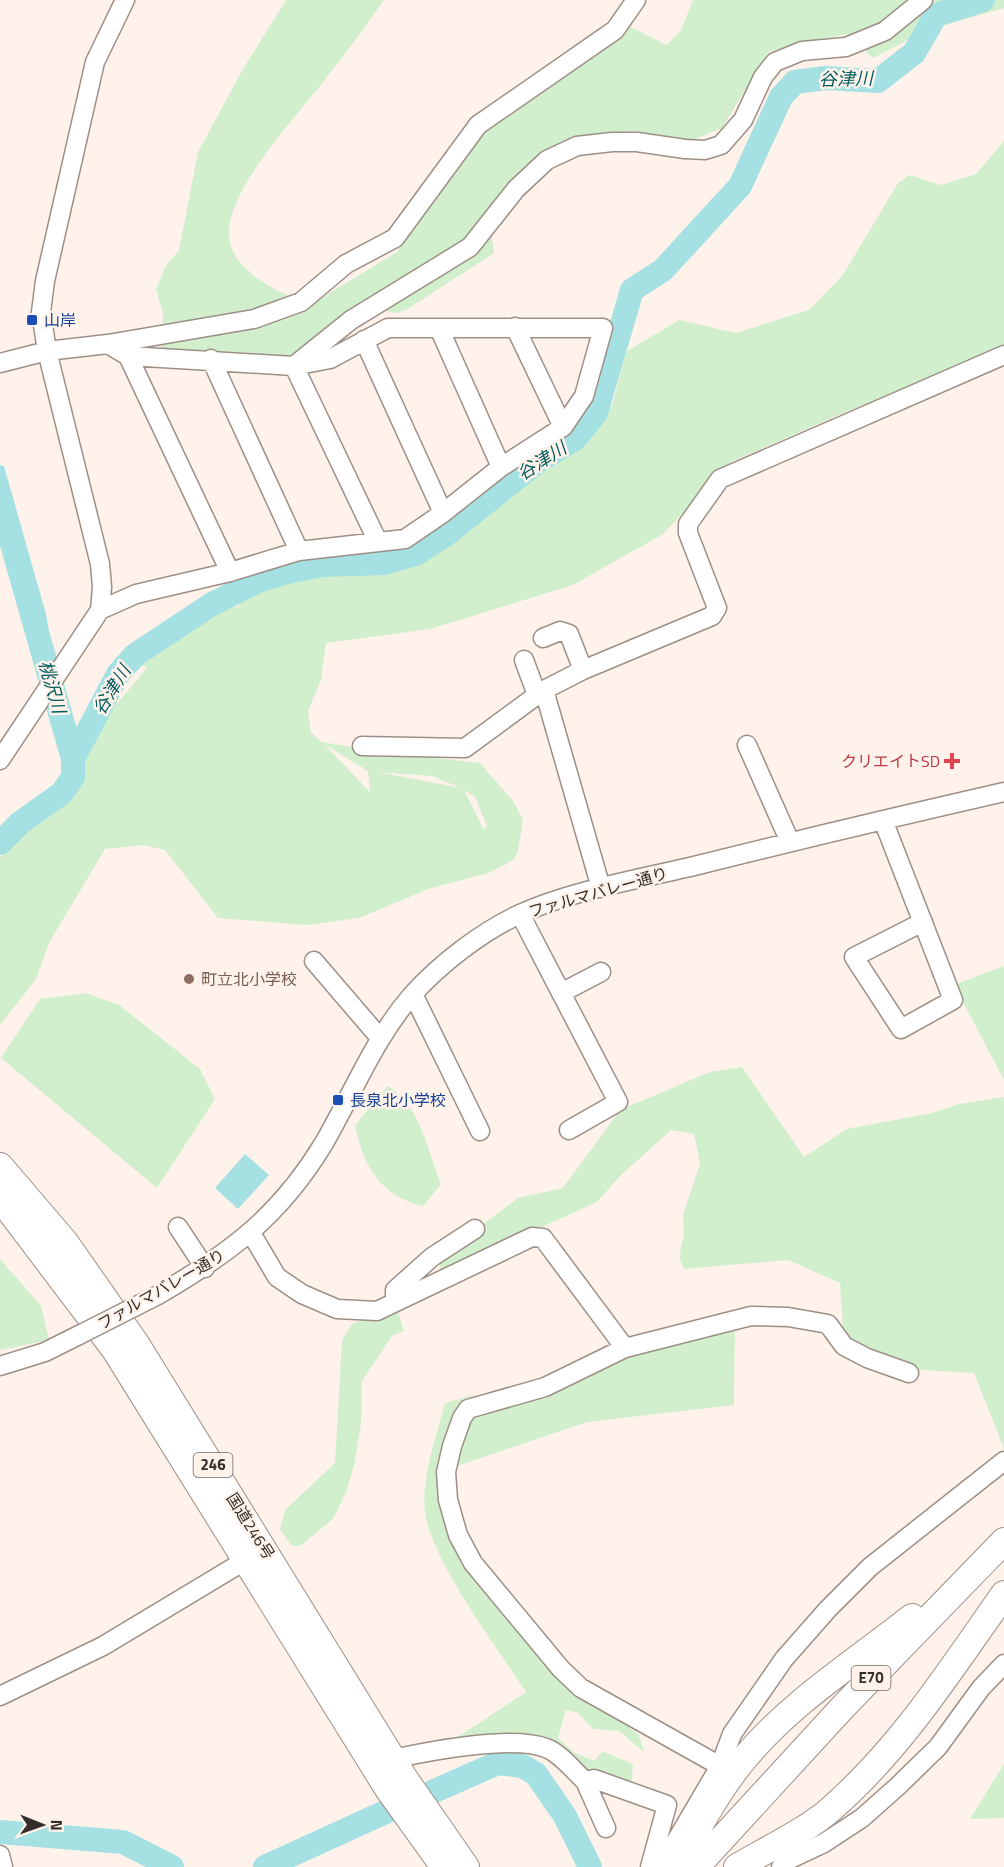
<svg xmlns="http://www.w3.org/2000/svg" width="1004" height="1867" font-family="'Titillium Web','Noto Sans JP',sans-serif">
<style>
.green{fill:#d1efcd;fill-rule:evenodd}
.water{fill:#a5e1e2}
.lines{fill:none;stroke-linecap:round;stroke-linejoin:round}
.river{stroke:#a5e1e2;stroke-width:24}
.minor-casing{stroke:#9d8f86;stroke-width:21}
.highway-casing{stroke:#9d8f86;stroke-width:28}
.minor{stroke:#fff;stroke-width:18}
.highway{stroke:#fff;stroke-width:26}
.minor-bridge-casing{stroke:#9d8f86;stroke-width:21;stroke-linecap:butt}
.minor-bridge{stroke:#fff;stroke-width:18}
.transit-dot{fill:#1a4fb4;stroke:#fef2ea;stroke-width:2}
.health-dot{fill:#e0444e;stroke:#fef2ea;stroke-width:2}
.education-dot{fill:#8d6e63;stroke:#fef2ea;stroke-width:2}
.labels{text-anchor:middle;stroke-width:5;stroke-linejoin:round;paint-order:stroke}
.shield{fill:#fef2ea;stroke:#716964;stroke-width:1.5}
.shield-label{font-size:15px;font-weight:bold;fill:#342e2a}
.transit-label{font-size:16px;fill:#164399;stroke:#fef2ea;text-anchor:start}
.health-label{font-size:16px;fill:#be3a42;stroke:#fef2ea;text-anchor:end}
.street-label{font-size:16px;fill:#342e2a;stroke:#fef2ea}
.education-label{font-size:16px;fill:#785e54;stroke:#fef2ea;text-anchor:start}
.water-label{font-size:18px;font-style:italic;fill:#035c5e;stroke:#fef2ea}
</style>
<rect width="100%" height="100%" fill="#fef2ea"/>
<!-- green -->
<path class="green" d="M 286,0 L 384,0 C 365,26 347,52 327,77 C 301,112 218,197 230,243 C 240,277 280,292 310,305 L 397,252 L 449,171 L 488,127 L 591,60 L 629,26 L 667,45 L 681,30 L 693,0 L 1004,0 L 1004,8 L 927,30 L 873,58 L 847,34 L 769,51 L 722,128 L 693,140 L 651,136 L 635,131 L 600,134 L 570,144 L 488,213 L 494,253 L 406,310 L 397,313 L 366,307 L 288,359 L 161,349 L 163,314 L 156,289 L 166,266 L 179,250 L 198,152 L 243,69 Z
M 1004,141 L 1004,345 L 905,390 L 848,411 L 733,461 L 663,534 L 573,585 L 430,629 L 326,643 L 321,680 L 308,711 L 311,732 L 321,742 L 375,751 L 480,763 L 513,801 L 523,820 L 518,852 L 513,860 L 489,873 L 431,888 L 359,918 L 307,925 L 218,918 L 165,850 L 144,845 L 105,849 L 50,941 L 36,979 L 0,1025 L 0,858 L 30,816 L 70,797 L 87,739 L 147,668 L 141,665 L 185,632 L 232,604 L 239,608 L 238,605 L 249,594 L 294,571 L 411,565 L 580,443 L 612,406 L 627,351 L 679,320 L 736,333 L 809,310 L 843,275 L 898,183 L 909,175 L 941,185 L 976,174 ZM 324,744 L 368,771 L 370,792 ZM 377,772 L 432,776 L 461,788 ZM 464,790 L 475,797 L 487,826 L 484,830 Z
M 1004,966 L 1004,1080 L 954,985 Z
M 86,993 L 119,1005 L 200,1069 L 215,1099 L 157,1188 L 1,1058 L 40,999 Z
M 742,1067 L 804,1157 L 847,1129 L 932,1113 L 959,1104 L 1004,1097 L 1004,1449 L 974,1373 L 905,1369 L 844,1346 L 840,1283 L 788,1260 L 684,1269 L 679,1257 L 684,1235 L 683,1215 L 700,1164 L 694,1134 L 671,1130 L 619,1177 L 597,1202 L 440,1273 L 440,1256 L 518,1198 L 563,1188 L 620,1110 L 710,1072 Z
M 388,1086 C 420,1105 428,1151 441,1184 L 423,1206 C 380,1196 363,1166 355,1125 Z
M 0,1259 L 41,1306 L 49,1340 L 0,1350 Z
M 397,1308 L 404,1331 L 392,1336 L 362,1381 L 361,1424 L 355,1461 L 347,1490 L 333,1519 L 300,1546 L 292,1546 L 280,1529 L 285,1510 L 335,1463 L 342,1340 L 352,1324 Z
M 735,1325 L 734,1405 L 587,1422 L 451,1468 L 472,1412 L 626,1356 L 687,1343 Z
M 474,1395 L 442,1506 L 459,1557 L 543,1662 L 639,1735 L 644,1752 L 619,1731 L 593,1729 L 578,1713 L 566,1710 L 558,1738 L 575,1753 L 595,1761 L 602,1751 L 633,1764 L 631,1790 L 513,1736 L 458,1737 L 526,1692 C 499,1650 430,1559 425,1512 C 421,1476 436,1438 445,1403 Z
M 1004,1764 L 1004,1818 L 970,1819 Z"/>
<!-- water -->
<path class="water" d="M 0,465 L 4,466 L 46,614 L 54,662 L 51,664 L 43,622 L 19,540 L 0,515 Z
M 245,1154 L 269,1175 L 238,1209 L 215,1188 Z"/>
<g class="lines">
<!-- river -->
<path class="river" d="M 0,502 L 73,759 L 73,777 L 62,793 L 20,823 L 0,843
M 73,759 L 118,674 L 135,655 L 212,604 L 258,581 L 287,572 L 323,565 L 384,563 L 416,554 L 448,533 L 537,462 L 575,439 L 596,413 L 632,290 L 663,270 L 740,186 L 781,97 L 795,82 L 825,78 L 878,81 L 914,53 L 936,15 L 983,0
M 432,1792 L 498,1763 L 522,1766 L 536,1774 L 565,1816 L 590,1867
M 0,1832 L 123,1842 L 172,1867
M 265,1867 L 392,1809"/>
<!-- minor casing -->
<g class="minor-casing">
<path id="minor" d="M 515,327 L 563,427
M 439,328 L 501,467
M 364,340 L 443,513
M 108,344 L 254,319 L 301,302 L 346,264 L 395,238 L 478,125 L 615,30 L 636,0
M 128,356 L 230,572
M 211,359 L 299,551
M 0,363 L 47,351 L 108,344 L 128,356 L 294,366 L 330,359 L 388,328 L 603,328 L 584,396 L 563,427 L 501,467 L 443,513 L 405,539 L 299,551 L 230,572 L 136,594 L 100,610
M 295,365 L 351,320 L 470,247 L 516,189 L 547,160 L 577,146 L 612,142 L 637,142 L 685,149 L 705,150 L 721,145 L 743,120 L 763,77 L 775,62 L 802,51 L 846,47 L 885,31 L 923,0
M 294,366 L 378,542
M 543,638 L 560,631 L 569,634 L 583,670
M 524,660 L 537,695
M 747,745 L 790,842
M 362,746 L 465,748 L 544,690
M 0,760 L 100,610 L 102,587 L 100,564 L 47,351 L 41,312 L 45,281 L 95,62 L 125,0
M 883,820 L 953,1000 L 901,1029 L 854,957 L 923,922
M 601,888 L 544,690 L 583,670 L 712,616 L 717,608 L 688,533 L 688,524 L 720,479 L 1004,355
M 520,914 L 618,1102 L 569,1130
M 314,961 L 380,1038
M 561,993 L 601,972
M 413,994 L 480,1131
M 178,1227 L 205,1268
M 251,1233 L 277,1277 L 302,1294 L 337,1309 L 377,1311 L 532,1237 L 543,1238 L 625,1348
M 158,1295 C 230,1253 280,1216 324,1143 C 353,1093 374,1039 412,995 C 440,964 481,932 520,914 C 568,892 637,879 690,867 C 794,841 899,816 1004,792
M 395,1302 L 395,1290 L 432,1257 L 475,1229
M 0,1366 L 45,1352 L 79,1335
M 0,1696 L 103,1646 L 256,1554
M 393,1759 C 429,1751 512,1735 546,1748 C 560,1753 574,1771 585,1781 L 594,1779 L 667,1805 L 650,1867
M 720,1766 L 581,1688 L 561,1669 L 473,1563 L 458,1535 L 448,1500 L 446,1472 L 452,1446 L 462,1418 L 468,1409 L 545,1387 L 625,1348 L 751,1316 L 788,1317 L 828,1324 L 844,1346 L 867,1358 L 909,1373
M 585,1781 L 606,1828
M 0,1855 L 3,1867
M 658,1867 L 666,1858 L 720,1766 L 732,1734 L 784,1659 L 828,1609 L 870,1567 L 1004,1461
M 781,1867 L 790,1859 L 824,1843 L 862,1818 L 898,1786 L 938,1747 L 981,1688 L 1004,1664"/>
</g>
<!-- highway casing -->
<g class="highway-casing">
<path id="highway" d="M 0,1166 L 65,1242 L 137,1345 L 405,1779 L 466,1867
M 0,1198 L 115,1350 L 388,1789 L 444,1867
M 676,1867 C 697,1831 717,1791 744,1759 C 790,1703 855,1662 912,1617
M 696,1867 L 843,1707 L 1004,1541
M 737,1867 C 764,1851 809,1829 831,1809 C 901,1748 951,1669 1004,1594"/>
</g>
<!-- minor -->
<use href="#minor" class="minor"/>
<!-- highway -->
<use href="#highway" class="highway"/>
<!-- minor-bridge casing -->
<g class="minor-bridge-casing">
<path id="minor-bridge" d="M 79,1335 L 158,1295"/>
</g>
<!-- minor-bridge -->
<use href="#minor-bridge" class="minor-bridge"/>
</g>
<!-- markers -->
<g class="transit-dot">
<rect x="26" y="314" width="12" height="12" rx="3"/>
<rect x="332" y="1094" width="12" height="12" rx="3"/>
</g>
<path class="health-dot" d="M949 752h6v6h6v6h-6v6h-6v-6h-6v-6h6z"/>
<circle class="education-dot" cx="189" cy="979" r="6"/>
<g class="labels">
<!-- shield labels -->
<g class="shield">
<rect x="193.5" y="1453" width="39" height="24" rx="4.5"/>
<rect x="851.5" y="1666" width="39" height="24" rx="4.5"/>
</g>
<g class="shield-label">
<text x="213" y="1470">246</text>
<text x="871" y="1683">E70</text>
</g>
<!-- transit labels -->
<g class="transit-label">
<text x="44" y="326">山岸</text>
<text x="350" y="1106">長泉北小学校</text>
</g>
<!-- health labels -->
<g class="health-label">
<text x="940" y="767">クリエイトSD</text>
</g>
<!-- street labels -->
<g class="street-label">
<text transform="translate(598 892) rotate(-16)" y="6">ファルマバレー通り</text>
<text transform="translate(161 1289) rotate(-30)" y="6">ファルマバレー通り</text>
<text transform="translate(251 1526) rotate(58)" y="6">国道246号</text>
</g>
<!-- education labels -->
<g class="education-label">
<text x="201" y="985">町立北小学校</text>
</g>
<!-- water labels -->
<g class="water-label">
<text transform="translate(846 79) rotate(-1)" y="6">谷津川</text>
<text transform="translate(542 461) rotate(-33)" y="6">谷津川</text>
<text transform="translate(52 687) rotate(74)" y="6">桃沢川</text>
<text transform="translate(112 690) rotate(-58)" y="6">谷津川</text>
</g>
</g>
<!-- north arrow -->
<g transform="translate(42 1825) rotate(91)" stroke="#fef2ea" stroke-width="4.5" paint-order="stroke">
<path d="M0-4.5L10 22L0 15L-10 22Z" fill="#342e2a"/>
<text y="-9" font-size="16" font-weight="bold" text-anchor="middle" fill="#342e2a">N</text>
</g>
</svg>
